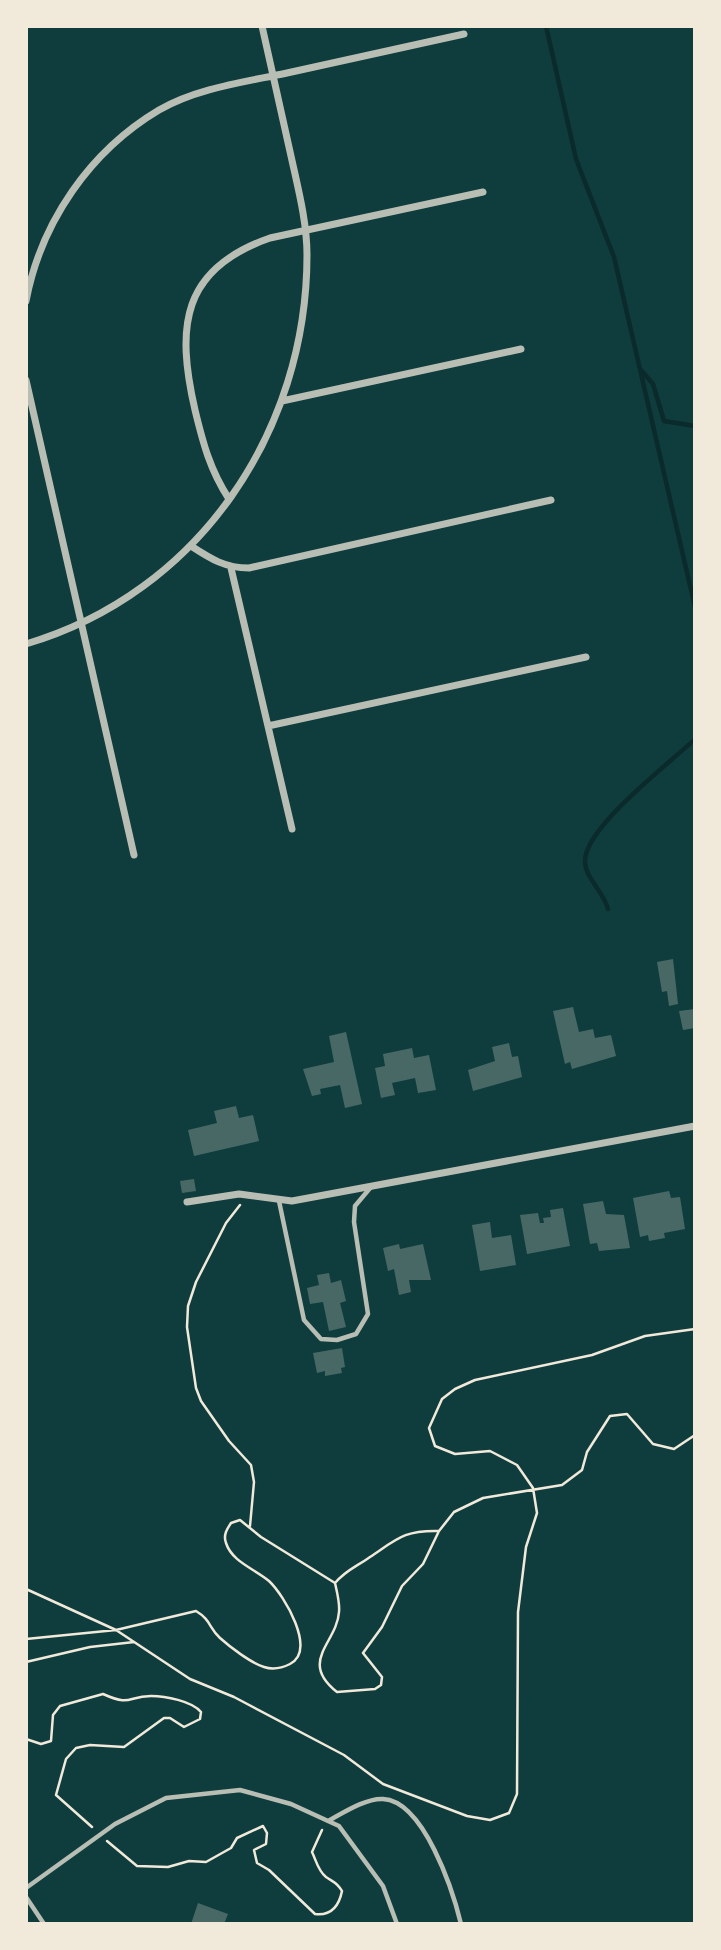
<svg xmlns="http://www.w3.org/2000/svg" width="721" height="1950" font-family="'Fira Sans',sans-serif">
<style>
.lines{fill:none;stroke-linecap:round;stroke-linejoin:round}
.stream{stroke:#0a2a2b;stroke-width:4.5}
.building{fill:#486865}
.path{stroke:#f1e9da;stroke-width:2.5}
.service{stroke:#b8beb3;stroke-width:4.5}
.minor{stroke:#b8beb3;stroke-width:7}
</style>
<rect width="100%" height="100%" fill="#0f3d3e"/>
<g class="lines">
<!-- stream -->
<path class="stream" d="M 546,26 L 576,159 L 614,257 L 695,607
M 640,369 L 653,384 L 664,421 L 695,426
M 608,909 C 604,892 585,878 585,861 C 585,827 670,763 695,739"/>
</g>
<!-- building -->
<path class="building" d="M 673,959 L 678,1004 L 669,1006 L 667,991 L 662,992 L 657,962 Z
M 573,1007 L 579,1032 L 593,1029 L 595,1038 L 611,1035 L 616,1056 L 572,1069 L 570,1062 L 565,1064 L 553,1011 Z
M 695,1009 L 695,1028 L 683,1030 L 679,1011 Z
M 346,1032 L 362,1104 L 345,1108 L 340,1085 L 320,1089 L 321,1094 L 312,1096 L 303,1069 L 334,1062 L 329,1036 Z
M 509,1043 L 512,1057 L 518,1056 L 522,1077 L 473,1091 L 468,1070 L 495,1061 L 492,1047 Z
M 412,1048 L 414,1058 L 429,1055 L 436,1090 L 418,1093 L 415,1078 L 392,1083 L 395,1095 L 381,1098 L 375,1068 L 385,1066 L 383,1054 Z
M 236,1106 L 239,1118 L 253,1115 L 259,1141 L 194,1156 L 188,1130 L 217,1123 L 214,1111 Z
M 194,1179 L 196,1191 L 182,1193 L 180,1181 Z
M 669,1191 L 671,1198 L 680,1197 L 685,1229 L 664,1233 L 665,1238 L 649,1241 L 648,1235 L 640,1237 L 633,1198 Z
M 603,1201 L 606,1214 L 624,1215 L 630,1248 L 599,1251 L 597,1243 L 590,1244 L 583,1204 Z
M 563,1208 L 570,1246 L 527,1254 L 520,1215 L 538,1213 L 540,1223 L 544,1223 L 543,1218 L 551,1217 L 550,1210 Z
M 490,1222 L 492,1238 L 511,1235 L 516,1265 L 480,1271 L 472,1225 Z
M 399,1244 L 400,1249 L 423,1244 L 431,1280 L 409,1280 L 411,1292 L 399,1295 L 394,1269 L 388,1271 L 383,1248 Z
M 329,1273 L 331,1283 L 341,1280 L 346,1301 L 340,1303 L 346,1327 L 329,1331 L 323,1302 L 310,1304 L 307,1288 L 319,1285 L 317,1275 Z
M 342,1348 L 345,1367 L 341,1368 L 342,1373 L 325,1376 L 325,1371 L 317,1373 L 313,1353 Z
M 198,1903 L 228,1914 L 224,1924 L 191,1924 Z"/>
<g class="lines">
<!-- path -->
<path class="path" d="M 240,1205 L 226,1223 L 196,1282 L 188,1306 L 187,1327 L 196,1388 L 201,1401 L 229,1441 L 251,1465 L 254,1482 L 250,1526
M 335,1583 C 346,1570 356,1567 370,1557 C 397,1539 404,1530 439,1531
M 26,1589 L 116,1630 L 190,1679 L 234,1697 L 344,1755 L 383,1784 L 467,1816 L 490,1820 L 509,1813 L 517,1794 L 518,1612 L 526,1547 L 537,1513 L 533,1488 L 517,1465 L 490,1451 L 455,1454 L 435,1446 L 429,1428 L 442,1399 L 455,1389 L 475,1380 L 592,1355 L 645,1336 L 695,1329
M 26,1639 L 116,1630 L 196,1611 C 211,1620 209,1628 220,1638 C 230,1647 251,1663 264,1667 C 273,1670 282,1668 290,1664 C 317,1650 284,1595 269,1581 C 255,1569 232,1562 226,1543 C 223,1535 227,1529 231,1523 L 240,1520 L 261,1537 L 335,1583 C 337,1592 340,1603 339,1612 C 337,1643 298,1661 337,1692 L 375,1689 L 381,1685 L 382,1677 L 363,1653 L 382,1627 L 402,1586 L 423,1564 L 439,1531 L 454,1512 L 483,1498 L 562,1485 L 582,1470 L 587,1452 L 610,1416 L 627,1414 L 653,1444 L 674,1449 L 695,1435
M 26,1662 L 90,1647 L 134,1642
M 26,1739 L 41,1744 L 51,1741 L 53,1715 L 60,1706 L 103,1694 C 132,1707 127,1696 151,1696 C 165,1696 192,1701 201,1712 L 200,1719 L 184,1727 L 170,1718 L 164,1718 L 124,1747 L 90,1745 L 76,1748 L 66,1759 L 56,1795 L 92,1827
M 107,1841 L 137,1866 L 168,1867 L 189,1861 L 206,1862 L 231,1848 L 237,1838 L 263,1826 L 267,1833 L 266,1844 L 254,1850 L 257,1863 L 269,1870 L 315,1914 C 331,1916 339,1906 342,1891 C 337,1882 333,1882 326,1877 C 318,1871 316,1860 312,1852 L 322,1830"/>
<!-- service -->
<path class="service" d="M 279,1201 L 304,1320 L 321,1339 L 337,1340 L 356,1334 L 368,1314 L 354,1222 L 355,1206 L 371,1187
M 328,1821 C 343,1813 366,1798 383,1799 C 424,1801 453,1891 461,1924
M 26,1888 L 115,1824 L 166,1798 L 240,1790 L 291,1804 L 339,1826 L 383,1886 L 397,1924
M 26,1897 L 44,1924"/>
<!-- minor -->
<path class="minor" d="M 26,301 C 41,222 90,151 159,110 C 197,88 245,82 287,73 C 346,60 405,47 464,34
M 26,380 L 134,855
M 282,401 L 521,349
M 229,499 C 210,470 203,443 195,410 C 176,327 181,269 270,238 L 483,192
M 191,546 C 211,559 225,568 249,568 L 551,500
M 231,568 L 292,829
M 26,644 C 199,593 307,431 307,255 C 307,222 298,188 291,156 C 281,113 272,69 262,26
M 268,726 L 586,657
M 187,1202 L 239,1194 L 292,1201 L 695,1126"/>
</g>
<!-- border -->
<rect width="721" height="1950" fill="none" stroke="#f1e9da" stroke-width="56"/>
</svg>
